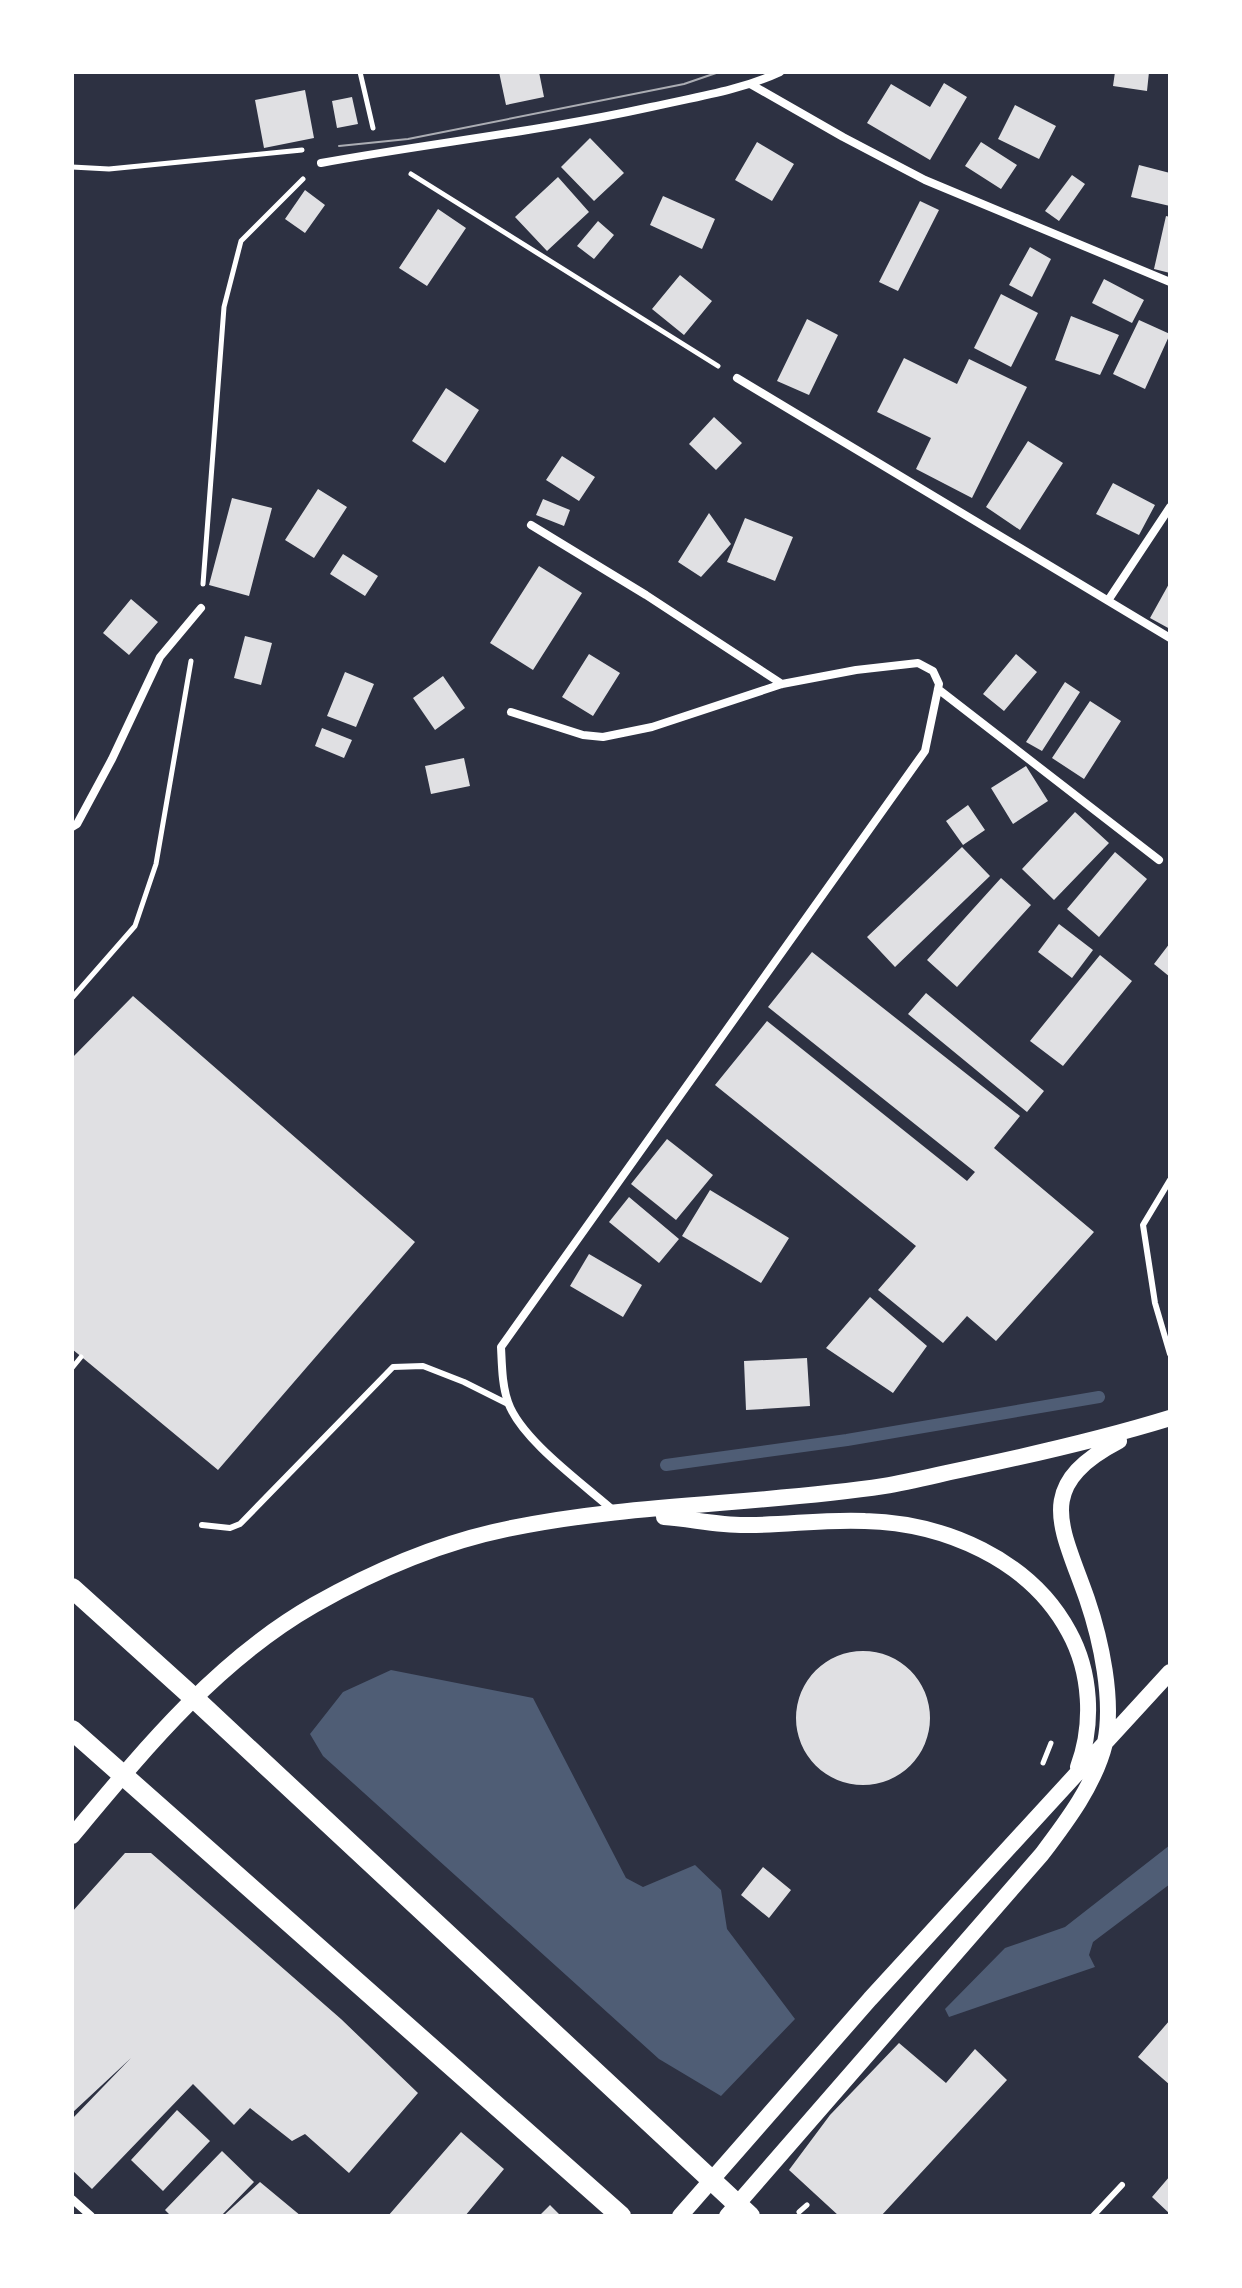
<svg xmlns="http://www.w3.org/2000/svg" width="1242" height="2288" font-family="Manrope,sans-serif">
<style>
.water{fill:#4f5d75}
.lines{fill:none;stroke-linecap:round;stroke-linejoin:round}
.stream{stroke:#4f5d75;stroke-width:12}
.building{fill:#e0e0e3}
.path{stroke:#fff;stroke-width:5}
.service{stroke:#fff;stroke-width:6}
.minor{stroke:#fff;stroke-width:8}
.secondary{stroke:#fff;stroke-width:16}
.primary{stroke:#fff;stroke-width:20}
.tram{stroke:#abadb3;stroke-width:2}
</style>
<rect width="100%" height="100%" fill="#2d3142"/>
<!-- water -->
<path class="water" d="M 391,1670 L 533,1698 L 626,1878 L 643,1887 L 695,1865 L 721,1890 L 727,1929 L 795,2019 L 721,2096 L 659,2059 L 323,1756 L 310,1734 L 343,1692 Z
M 1170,1845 L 1170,1884 L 1093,1942 L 1089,1955 L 1095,1967 L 949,2017 L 945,2009 L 1005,1948 L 1065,1927 Z"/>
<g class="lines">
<!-- stream -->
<path class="stream" d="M 666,1465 L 847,1440 L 1099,1397"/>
</g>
<!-- building -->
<path class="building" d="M 499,72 L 539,72 L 544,97 L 506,105 Z
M 1115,72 L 1149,72 L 1147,91 L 1113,86 Z
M 944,83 L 967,97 L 930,160 L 867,123 L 891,84 L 930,107 Z
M 305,90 L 314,138 L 264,148 L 255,100 Z
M 352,97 L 358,124 L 337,128 L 332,101 Z
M 1015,105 L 1056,126 L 1039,159 L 998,139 Z
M 590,138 L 624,173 L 594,201 L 561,167 Z
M 757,142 L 794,164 L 772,201 L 735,180 Z
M 981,142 L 1017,165 L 1001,189 L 965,166 Z
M 1139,165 L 1170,173 L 1170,206 L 1131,197 Z
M 1072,175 L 1085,184 L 1059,221 L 1045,211 Z
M 558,177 L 589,212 L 547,251 L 515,217 Z
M 305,190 L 325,205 L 305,233 L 285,219 Z
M 663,196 L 715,219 L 702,249 L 650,225 Z
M 920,201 L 939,210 L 898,291 L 879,282 Z
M 438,209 L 466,228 L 427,286 L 399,268 Z
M 1166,216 L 1170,217 L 1170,273 L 1154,269 Z
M 598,221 L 614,235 L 594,259 L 577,246 Z
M 1030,247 L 1051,259 L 1032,297 L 1009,285 Z
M 680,275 L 712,301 L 684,335 L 652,309 Z
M 1104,279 L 1144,300 L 1132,323 L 1092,303 Z
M 1001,294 L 1038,313 L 1011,367 L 974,348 Z
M 1071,316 L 1119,335 L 1100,375 L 1055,360 Z
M 807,319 L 838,335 L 809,395 L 777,381 Z
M 1139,320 L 1170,334 L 1145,389 L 1113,374 Z
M 904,358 L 957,384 L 969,359 L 1027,387 L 972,498 L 916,469 L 931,438 L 877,412 Z
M 446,388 L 479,410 L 445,463 L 412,441 Z
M 714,417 L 742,443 L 716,470 L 689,444 Z
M 1028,441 L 1063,463 L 1020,530 L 986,507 Z
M 562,456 L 595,477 L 579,501 L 546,480 Z
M 1113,483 L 1155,505 L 1139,535 L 1096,514 Z
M 318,489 L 347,507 L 314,558 L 285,540 Z
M 232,498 L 272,508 L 249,596 L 209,585 Z
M 543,499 L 570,510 L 564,526 L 536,515 Z
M 709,513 L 731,544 L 701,577 L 678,562 Z
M 745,518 L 793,537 L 775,581 L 727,562 Z
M 343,554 L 378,576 L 365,596 L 330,574 Z
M 539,566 L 582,593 L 533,670 L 490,643 Z
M 1170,582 L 1170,629 L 1150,618 Z
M 131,599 L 158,622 L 129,655 L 103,633 Z
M 245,636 L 272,643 L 261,685 L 234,678 Z
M 589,654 L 620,673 L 593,716 L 562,697 Z
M 1016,654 L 1037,672 L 1004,711 L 983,694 Z
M 345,672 L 374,684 L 356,727 L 327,716 Z
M 443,676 L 465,708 L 435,730 L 413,698 Z
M 1065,682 L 1080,692 L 1042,751 L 1026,742 Z
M 1090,701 L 1121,721 L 1084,779 L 1052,758 Z
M 322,728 L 352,740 L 344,758 L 315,746 Z
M 464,758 L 470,786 L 431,794 L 425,766 Z
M 1026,766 L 1048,801 L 1013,824 L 991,788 Z
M 968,805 L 985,830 L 963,845 L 946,821 Z
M 1075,812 L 1109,843 L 1054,900 L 1022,869 Z
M 962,847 L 990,876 L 895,967 L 867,937 Z
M 1115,852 L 1147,879 L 1099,937 L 1067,909 Z
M 1001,878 L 1031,905 L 957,987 L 927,960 Z
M 1059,924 L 1093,950 L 1072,978 L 1038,952 Z
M 1170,943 L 1170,977 L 1154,964 Z
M 812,952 L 1020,1116 L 994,1148 L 1094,1232 L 996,1341 L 967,1316 L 943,1343 L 878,1290 L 916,1246 L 715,1085 L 767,1021 L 967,1181 L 975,1172 L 768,1007 Z
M 1100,955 L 1132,981 L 1063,1066 L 1030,1041 Z
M 926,993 L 1044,1091 L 1027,1112 L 908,1014 Z
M 133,996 L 415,1242 L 218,1470 L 72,1349 L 72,1058 Z
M 667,1139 L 713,1175 L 676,1220 L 631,1184 Z
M 710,1190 L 789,1238 L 761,1283 L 682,1236 Z
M 629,1197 L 679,1239 L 659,1263 L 609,1222 Z
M 589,1254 L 642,1285 L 623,1317 L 570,1286 Z
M 870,1297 L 927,1346 L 893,1393 L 826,1348 Z
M 807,1358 L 810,1406 L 746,1410 L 744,1361 Z
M796 1718a67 67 0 1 1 134 0a67 67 0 1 1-134 0Z
M 125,1853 L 151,1853 L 341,2019 L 418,2093 L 349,2173 L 305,2134 L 292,2141 L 250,2108 L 234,2125 L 193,2084 L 92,2189 L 72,2170 L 72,2119 L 131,2058 L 72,2113 L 72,1912 Z
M 763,1867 L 791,1890 L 769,1918 L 741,1895 Z
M 1170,2020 L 1170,2085 L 1138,2057 Z
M 899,2043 L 946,2083 L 975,2049 L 1007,2080 L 881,2216 L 839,2216 L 789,2170 L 830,2115 Z
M 177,2110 L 210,2141 L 163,2191 L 131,2160 Z
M 461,2132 L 504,2169 L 465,2216 L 388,2216 Z
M 222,2151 L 254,2182 L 221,2216 L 171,2216 L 165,2210 Z
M 1170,2176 L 1170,2214 L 1152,2197 Z
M 260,2182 L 301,2216 L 223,2216 Z
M 550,2205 L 561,2216 L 539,2216 Z"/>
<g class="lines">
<!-- path -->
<path class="path" d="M 360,72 L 373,128
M 72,167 L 109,169 L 302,150
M 411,174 L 718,366
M 203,584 L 224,307 L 241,241 L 303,179
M 72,998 L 135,926 L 156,864 L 191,661
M 72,1368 L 81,1357
M 1043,1763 L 1051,1743
M 799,2212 L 807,2205"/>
<!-- service -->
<path class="service" d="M 1170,1180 L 1143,1225 L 1155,1303 L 1170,1354
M 202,1525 L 230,1528 L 240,1524 L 393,1367 L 423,1366 L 464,1382 L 508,1404
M 1093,2216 L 1122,2185"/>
<!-- minor -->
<path class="minor" d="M 752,85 L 843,137 L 925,180 L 1170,282
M 321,163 C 431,143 542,131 651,107 C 695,97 739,91 780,72
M 737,378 L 1170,638
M 531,525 L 646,595 L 782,684
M 1109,599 L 1170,507
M 938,689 L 1159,860
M 511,712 L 583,735 L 603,737 L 652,727 L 782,684 L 856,670 L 918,663 L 933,671 L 939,684 L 925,751 L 501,1347 C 502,1366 502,1385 508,1402 C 521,1440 585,1485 615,1512
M 72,827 L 77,824 L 112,759 L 160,657 L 201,608
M 72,2199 L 91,2216"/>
<!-- secondary -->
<path class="secondary" d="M 664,1517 C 692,1519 721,1526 749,1525 C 787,1525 826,1519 865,1521 C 944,1523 1030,1559 1069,1632 C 1091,1672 1094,1724 1078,1767
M 72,1836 C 143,1751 216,1661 314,1605 C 374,1571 439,1543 507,1529 C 631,1503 759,1505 884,1486 C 914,1481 944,1473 974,1467 C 1040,1453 1105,1438 1170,1418
M 680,2216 L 870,1999 L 1170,1672
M 727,2216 L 1042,1854 C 1067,1821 1095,1784 1105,1743 C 1114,1700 1101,1640 1087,1599 C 1061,1525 1033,1486 1119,1441"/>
<!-- primary -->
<path class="primary" d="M 72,1588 L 195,1699 L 750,2216
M 72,1730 L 621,2216"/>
<!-- tram -->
<path class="tram" d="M 339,146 L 408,139 L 684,84 L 719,72"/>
</g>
<!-- border -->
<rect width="1242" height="2288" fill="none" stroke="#ffffff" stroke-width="148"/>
</svg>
